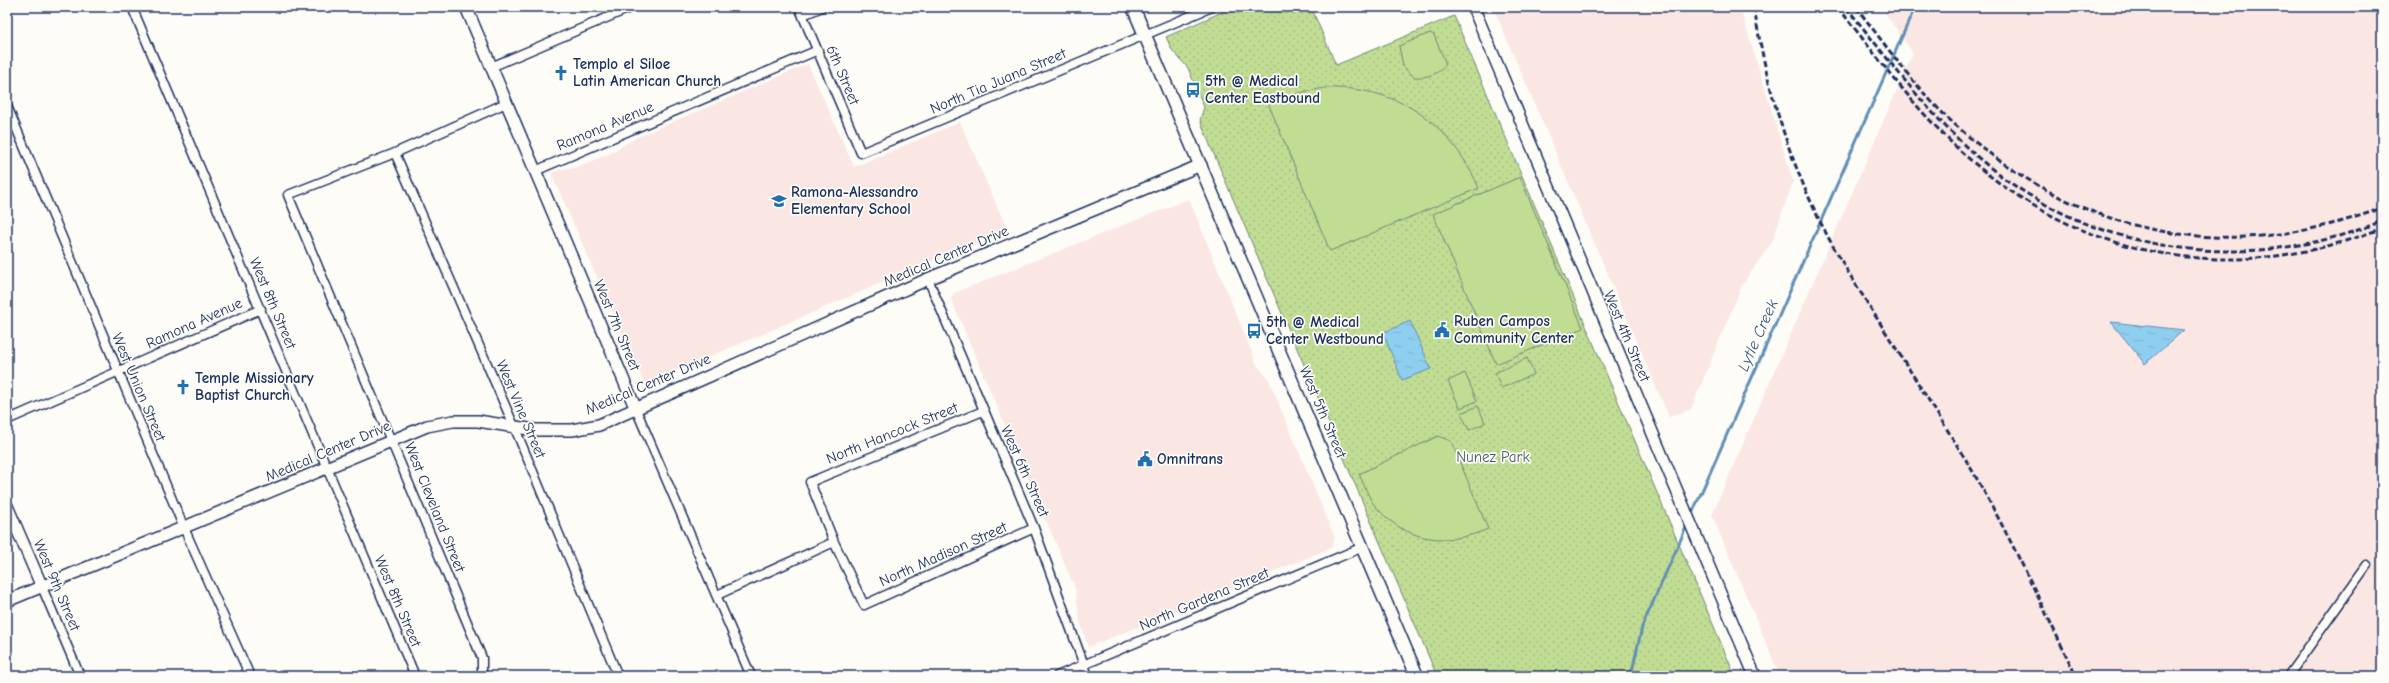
<svg xmlns="http://www.w3.org/2000/svg" width="2389" height="683" font-family="'Comic Neue',sans-serif">
<style>
.built{fill:#fae7e3}
.park{fill:url(#park-dots);stroke:#6e8678}
.garden{fill:#c1dc93;stroke:#6e8678}
.water{fill:url(#water-ripples);stroke:#608eb5}
.lines{fill:none;stroke-linecap:round;stroke-linejoin:round}
.stream{stroke:#608eb5;stroke-width:3}
.street-casing{stroke:#1b2f5e;stroke-width:11}
.secondary-casing{stroke:#1b2f5e;stroke-width:14}
.primary-casing{stroke:#1b2f5e;stroke-width:15}
.street{stroke:#fdfcf7;stroke-width:8}
.secondary{stroke:#fdfcf7;stroke-width:11}
.primary{stroke:#fdfcf7;stroke-width:12}
.rail{stroke:#1b2f5e;stroke-width:3;stroke-dasharray:6 3;stroke-linecap:butt}
.labels{text-anchor:middle;stroke-width:3.5;stroke-linejoin:round;paint-order:stroke}
.poi-label{font-size:15px;font-weight:bold;fill:#1b2f5e;stroke:#fdfcf7;text-anchor:start}
.street-label{font-size:15px;fill:#1b2f5e;stroke:#fdfcf7}
.park-label{font-size:15px;fill:#445a6b;stroke:#fdfcf7}
.water-label{font-size:16px;font-style:italic;fill:#385782;stroke:#fdfcf7}
</style>
<defs>
<pattern id="park-dots" width="8" height="8" patternUnits="userSpaceOnUse"><rect width="8" height="8" fill="#c1dc93"/><path d="M2 2h.1M6 6h.1" fill="none" stroke="#a5bd81" stroke-width="1.8" stroke-linecap="round"/></pattern>
<pattern id="water-ripples" width="26" height="14" patternUnits="userSpaceOnUse"><rect width="26" height="14" fill="#8eceef"/><path d="M2 4q2-2 4 0t4 0M15 11q2-2 4 0t4 0" fill="none" stroke="#7ab1cf"/></pattern>
</defs>
<rect width="100%" height="100%" fill="#fdfcf7"/>
<filter id="ink" filterUnits="userSpaceOnUse"><feTurbulence type="fractalNoise" baseFrequency=".025" numOctaves="2"/><feDisplacementMap in="SourceGraphic" scale="8" xChannelSelector="R" yChannelSelector="G"/><feConvolveMatrix kernelMatrix="1 2 1 2 8 2 1 2 1" color-interpolation-filters="sRGB"/></filter>
<g filter="url(#ink)">
<!-- built -->
<path class="built" d="M 1493,7 L 1740,7 L 1793,181 L 1772,242 L 1742,285 L 1691,409 L 1669,417 Z
M 1881,7 L 2382,7 L 2382,676 L 1780,676 L 1712,515 L 1913,53 Z
M 808,64 L 854,167 L 960,122 L 1007,229 L 653,381 L 644,383 L 551,173 L 565,168 L 575,168 L 609,154 L 637,137 Z
M 1189,199 L 1257,365 L 1268,378 L 1335,538 L 1331,548 L 1088,647 L 1080,621 L 1075,588 L 951,299 L 954,293 Z"/>
<!-- park -->
<path class="park" d="M 1233,7 L 1311,7 L 1336,65 L 1454,16 L 1735,676 L 1437,676 L 1210,145 L 1200,120 L 1204,107 L 1188,68 L 1172,50 L 1166,37 Z"/>
<!-- garden -->
<path class="garden" d="M 1430,33 L 1434,35 L 1446,64 C 1440,74 1426,78 1414,77 L 1403,66 L 1399,46 Z
M 1325,88 C 1398,86 1450,122 1479,188 L 1330,251 L 1268,103 L 1303,92 Z
M 1520,177 L 1583,328 L 1496,364 L 1433,214 Z
M 1527,358 L 1534,374 L 1501,388 L 1495,373 Z
M 1465,373 L 1477,401 L 1460,408 L 1448,381 Z
M 1478,406 L 1485,423 L 1469,430 L 1461,413 Z
M 1438,436 L 1451,441 L 1488,529 C 1447,546 1407,543 1376,507 C 1369,499 1364,484 1359,474 Z"/>
<!-- water -->
<path class="water" d="M 1410,321 L 1431,369 L 1402,380 L 1383,333 Z
M 2111,322 L 2184,330 L 2145,364 Z"/>
<g class="lines">
<!-- stream -->
<path class="stream" d="M 1691,516 L 1915,7
M 1631,676 L 1642,627 L 1688,523"/>
<!-- street casing -->
<g class="street-casing">
<path id="street" d="M 132,7 L 415,676
M 799,7 L 861,153 L 1212,7
M 803,15 L 822,7
M 491,67 L 632,7
M 7,106 L 184,528 L 250,676
M 395,153 L 514,426 L 618,676
M 535,171 L 818,50
M 928,279 L 1034,528 L 1088,676
M 635,407 L 751,676
M 983,411 L 810,482 L 834,542 L 864,605 L 1034,528
M 7,420 L 261,309
M 42,587 L 80,676
M 717,595 L 834,542
M 482,676 L 482,658 L 288,195 L 395,153 L 506,103
M 1057,676 L 1363,547
M 2288,676 L 2367,565"/>
</g>
<!-- secondary casing -->
<g class="secondary-casing">
<path id="secondary" d="M 466,7 L 635,407
M 1473,7 L 1755,676
M 7,506 L 42,587
M 7,601 L 427,426 L 453,421 L 478,421 L 535,430 L 572,430 L 599,425 L 928,279 L 1201,165"/>
</g>
<!-- primary casing -->
<g class="primary-casing">
<path id="primary" d="M 1133,7 L 1417,676"/>
</g>
<!-- street -->
<use href="#street" class="street"/>
<!-- secondary -->
<use href="#secondary" class="secondary"/>
<!-- primary -->
<use href="#primary" class="primary"/>
<!-- rail -->
<path class="rail" d="M 1754,7 C 1765,80 1785,148 1817,215 C 1833,249 1853,280 1873,312 C 1905,363 1938,414 1969,465 C 2009,534 2042,605 2076,676
M 1838,7 C 1874,53 1910,102 1952,143 C 2071,258 2228,290 2382,228
M 1846,7 C 1891,62 1932,120 1987,165 C 2098,256 2251,275 2382,221
M 1856,7 C 1888,48 1920,95 1960,129 C 2082,237 2229,266 2382,208"/>
</g>
</g>
<!-- icons -->
<defs>
<g id="church-bare" transform="scale(1.2)"><path d="M-1.2-6h2.4v3.5h3.3v2.4h-3.3V6h-2.4V-.1h-3.3v-2.4h3.3Z" fill="#1f6fb2" stroke="#fdfcf7" stroke-width="2.5" paint-order="stroke"/></g>
<g id="bus-bare" transform="scale(1.2)"><path d="M-5-6H5V4H4V6H2V4H-2V6H-4V4H-5ZM-3.5-4V0h7V-4ZM-3.5 1.2v1.5H-2V1.2ZM2 1.2v1.5H3.5V1.2Z" fill="#1f6fb2" stroke="#fdfcf7" stroke-width="2.5" paint-order="stroke"/></g>
<g id="school-bare" transform="scale(1.2)"><path d="M0-5L7-2L0 1L-7-2ZM-4 1L0 2.5L4 1V4Q0 6-4 4Z" fill="#1f6fb2" stroke="#fdfcf7" stroke-width="2.5" paint-order="stroke"/></g>
<g id="civic-bare" transform="scale(1.2)"><path d="M-.6-6.5H3V-4.5H.6V-3L4-1V1h2V6H-6V1h2V-1L-.6-3ZM-1.2 2.5V6h2.4V2.5Z" fill="#1f6fb2" stroke="#fdfcf7" stroke-width="2.5" paint-order="stroke"/></g>
</defs>
<g fill-rule="evenodd">
<use href="#church-bare" x="561" y="73"/>
<use href="#bus-bare" x="1193" y="90"/>
<use href="#school-bare" x="779" y="201"/>
<use href="#civic-bare" x="1442" y="330"/>
<use href="#bus-bare" x="1254" y="331"/>
<use href="#church-bare" x="183" y="387"/>
<use href="#civic-bare" x="1145" y="459"/>
</g>
<g class="labels">
<!-- poi labels -->
<g class="poi-label">
<text x="573" y="69">Templo el Siloe<tspan x="573" dy="17">Latin American Church</tspan></text>
<text x="1205" y="86">5th @ Medical<tspan x="1205" dy="17">Center Eastbound</tspan></text>
<text x="791" y="197">Ramona-Alessandro<tspan x="791" dy="17">Elementary School</tspan></text>
<text x="1454" y="326">Ruben Campos<tspan x="1454" dy="17">Community Center</tspan></text>
<text x="1266" y="327">5th @ Medical<tspan x="1266" dy="17">Center Westbound</tspan></text>
<text x="195" y="383">Temple Missionary<tspan x="195" dy="17">Baptist Church</tspan></text>
<text x="1157" y="464">Omnitrans</text>
</g>
<!-- street labels -->
<g class="street-label">
<text transform="translate(843 75) rotate(67)" y="5">6th Street</text>
<text transform="translate(998 81) rotate(-23)" y="5">North Tia Juana Street</text>
<text transform="translate(605 126) rotate(-23)" y="5">Ramona Avenue</text>
<text transform="translate(946 256) rotate(-23)" y="5">Medical Center Drive</text>
<text transform="translate(273 303) rotate(67)" y="5">West 8th Street</text>
<text transform="translate(194 323) rotate(-24)" y="5">Ramona Avenue</text>
<text transform="translate(617 325) rotate(67)" y="5">West 7th Street</text>
<text transform="translate(1627 336) rotate(67)" y="5">West 4th Street</text>
<text transform="translate(648 384) rotate(-23)" y="5">Medical Center Drive</text>
<text transform="translate(139 387) rotate(67)" y="5">West Union Street</text>
<text transform="translate(521 409) rotate(67)" y="5">West Vine Street</text>
<text transform="translate(1323 412) rotate(67)" y="5">West 5th Street</text>
<text transform="translate(892 433) rotate(-22)" y="5">North Hancock Street</text>
<text transform="translate(328 451) rotate(-23)" y="5">Medical Center Drive</text>
<text transform="translate(1025 471) rotate(66)" y="5">West 6th Street</text>
<text transform="translate(435 507) rotate(68)" y="5">West Cleveland Street</text>
<text transform="translate(943 554) rotate(-24)" y="5">North Madison Street</text>
<text transform="translate(57 585) rotate(67)" y="5">West 9th Street</text>
<text transform="translate(1204 599) rotate(-23)" y="5">North Gardena Street</text>
<text transform="translate(398 601) rotate(67)" y="5">West 8th Street</text>
</g>
<!-- park labels -->
<g class="park-label">
<text x="1493" y="462">Nunez Park</text>
</g>
<!-- water labels -->
<g class="water-label">
<text transform="translate(1757 335) rotate(-66)" y="6">Lytle Creek</text>
</g>
</g>
<!-- margin -->
<rect width="2389" height="683" fill="none" stroke="#fdfcf7" stroke-width="24"/>
<rect x="12" y="12" width="2365" height="659" fill="none" stroke="#1b2f5e" stroke-width="1.5" filter="url(#ink)"/>
</svg>
